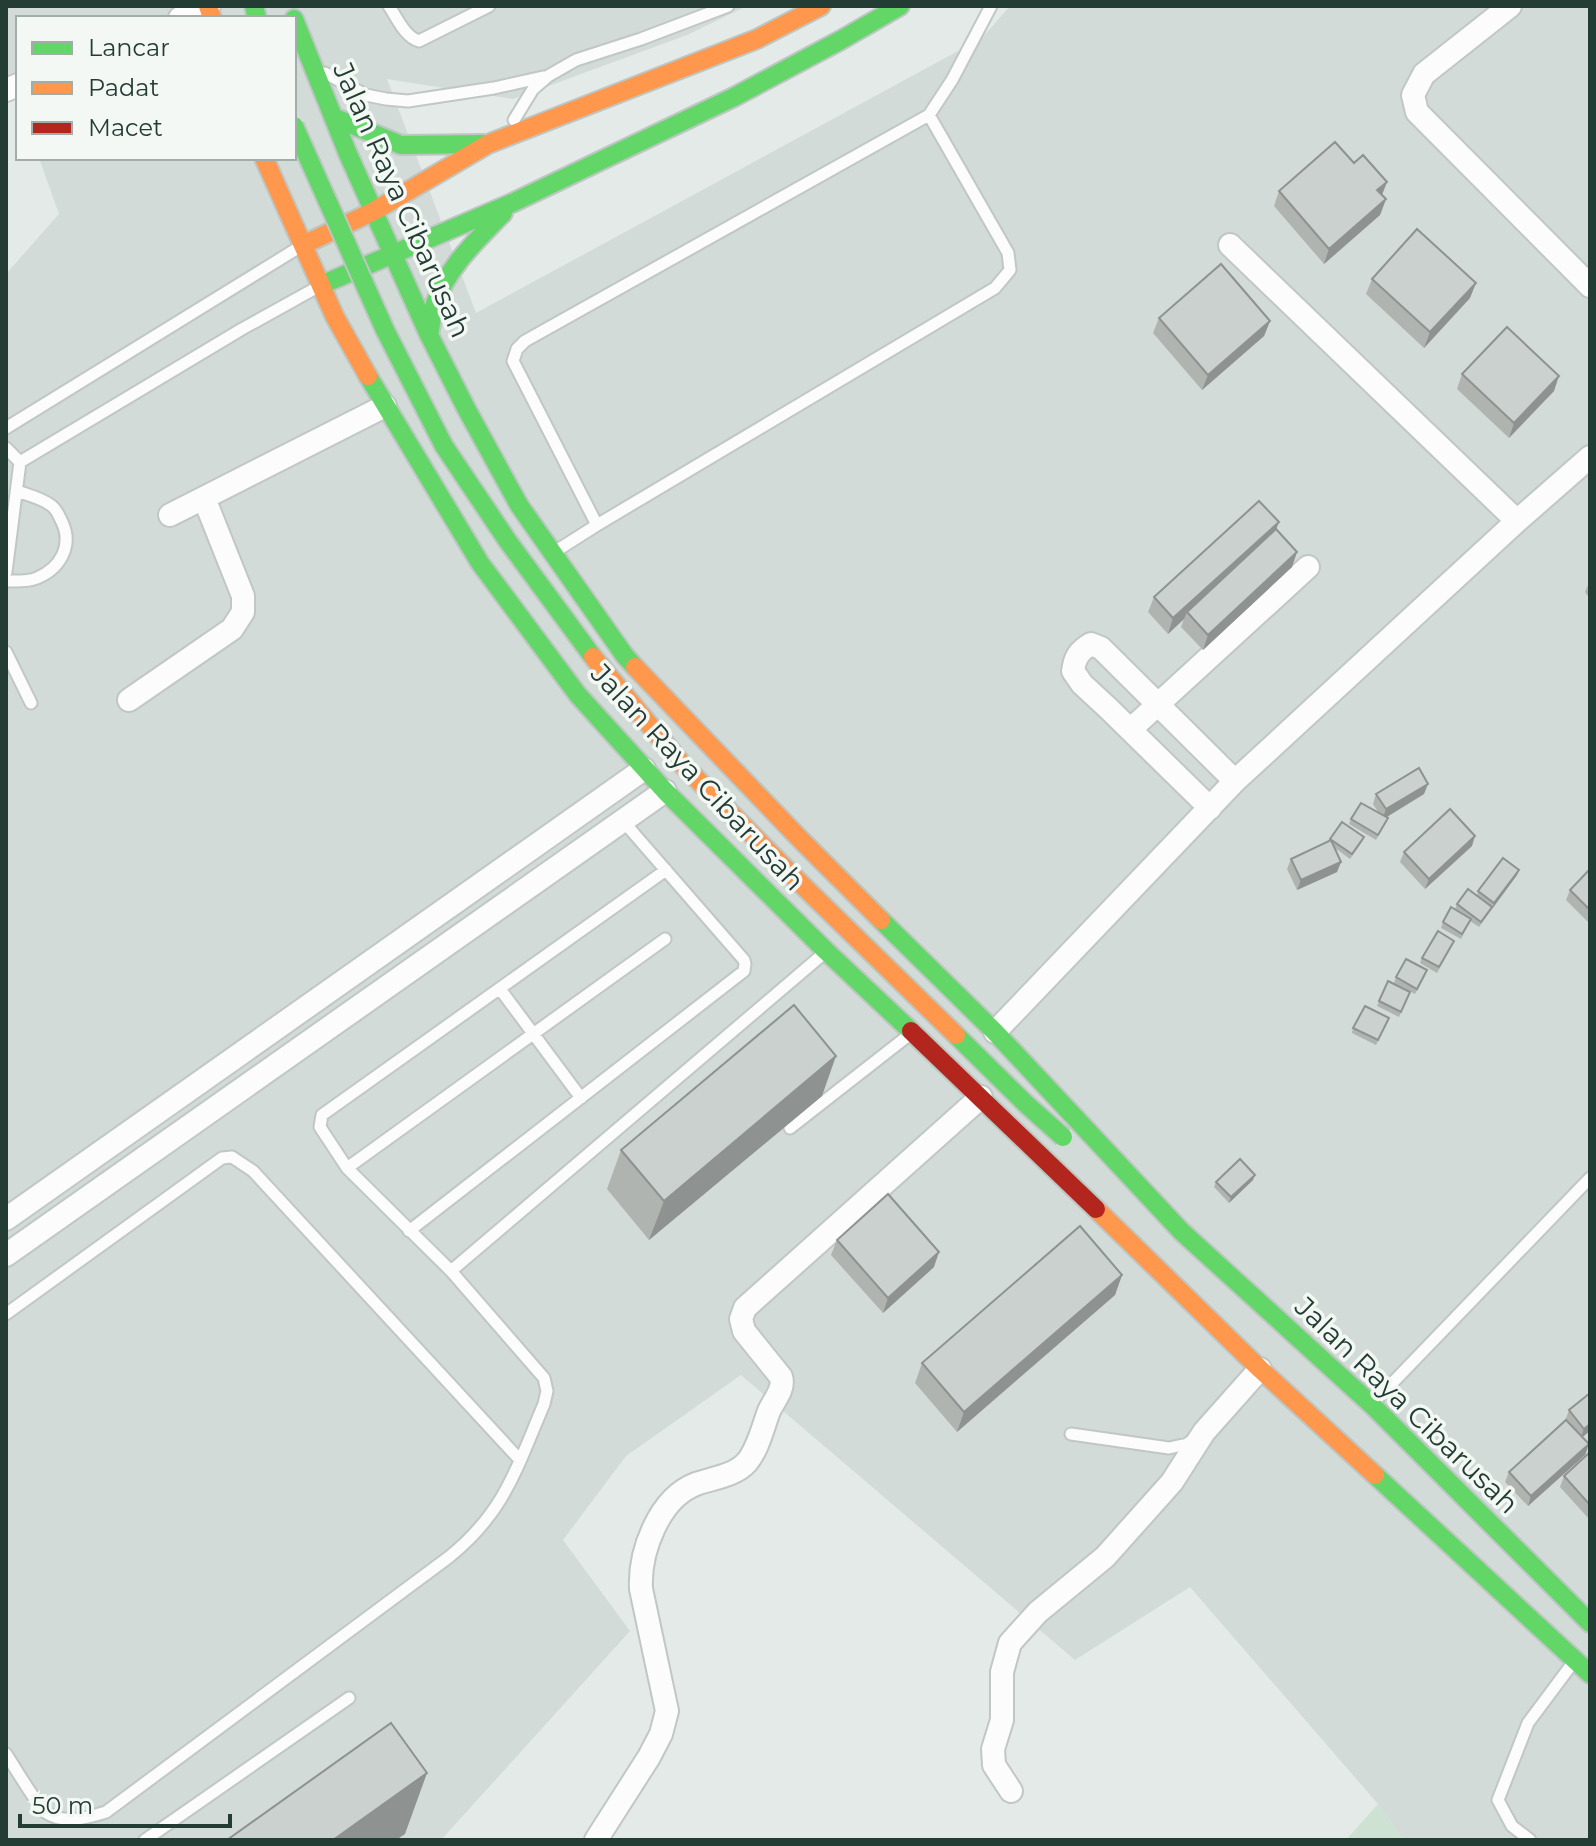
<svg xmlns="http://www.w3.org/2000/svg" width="1596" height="1846" font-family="Montserrat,sans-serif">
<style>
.built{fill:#d2dbd7}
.green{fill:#cee2d3}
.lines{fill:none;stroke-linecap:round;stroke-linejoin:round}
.lane-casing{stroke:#c1c7c4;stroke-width:15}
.street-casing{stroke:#c1c7c4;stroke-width:26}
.fast-casing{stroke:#bdc6c2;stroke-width:22}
.slow-casing{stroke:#bdc6c2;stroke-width:22}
.jam-casing{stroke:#bdc6c2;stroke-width:22}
.lane{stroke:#fbfcfb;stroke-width:11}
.street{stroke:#fbfcfb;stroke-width:22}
.fast{stroke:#63d668;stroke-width:18}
.slow{stroke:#ff974d;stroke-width:18}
.jam{stroke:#b3261e;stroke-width:18}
.fast-bridge-casing{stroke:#bdc6c2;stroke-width:22;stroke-linecap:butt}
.slow-bridge-casing{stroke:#bdc6c2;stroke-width:22;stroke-linecap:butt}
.fast-bridge{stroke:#63d668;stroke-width:18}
.slow-bridge{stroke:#ff974d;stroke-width:18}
.wall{fill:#afb4b1}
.shaded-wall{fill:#8e9290}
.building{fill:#cbd1ce;stroke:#8e9290;stroke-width:2}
.labels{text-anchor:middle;stroke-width:7;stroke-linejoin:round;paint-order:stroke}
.street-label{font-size:28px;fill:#233c34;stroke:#f3f8f5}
</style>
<rect width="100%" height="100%" fill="#e4eae7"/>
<!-- built -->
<path class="built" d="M 6,6 L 747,6 L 687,35 L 513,99 L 387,79 L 476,313 L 982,38 L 1010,6 L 1590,6 L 1590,1840 L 1403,1840 L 1378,1804 L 1190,1587 L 1075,1660 L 741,1375 L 626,1456 L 563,1540 L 630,1631 L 441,1840 L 6,1840 L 6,274 L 59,214 L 39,158 L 294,158 L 294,18 L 18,18 L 18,103 L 6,70 Z"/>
<!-- green -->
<path class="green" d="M 1378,1804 L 1403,1840 L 1346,1840 Z"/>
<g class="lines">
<!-- lane casing -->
<g class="lane-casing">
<path id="lane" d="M 389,6 C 397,18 405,37 419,41 L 489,6
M 325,73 L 366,95 L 386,99 L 408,101 L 494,88 L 543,77
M 514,120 L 533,89 L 548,76 L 576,60 L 641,39 L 728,6
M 6,428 L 298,248
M 6,448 L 20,462 L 6,572
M 20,462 L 242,329 L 316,288
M 597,525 L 513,361 L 517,349 L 525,341 L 929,115 L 952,80 L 991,6
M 556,551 L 597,525 L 995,288 L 1010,270 L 1008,253 L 929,115
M 6,581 C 16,581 28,582 37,578 C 61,568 73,545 62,522 C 59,516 57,510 52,506 C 42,498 28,495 17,491
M 6,652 L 31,703
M 500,989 L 581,1098
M 790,1128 L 909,1035
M 347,1168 L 665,939
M 409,1231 L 744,971 L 745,964 L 744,960 L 623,821
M 451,1271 L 822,955
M 6,1314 L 222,1158 L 232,1157 L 253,1171 L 520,1460
M 1375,1401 L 1590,1178
M 1071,1434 L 1169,1448 L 1187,1444 L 1194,1439
M 6,1754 C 14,1766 37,1805 45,1812 C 64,1825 87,1818 106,1812 L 449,1557 C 505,1512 517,1467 544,1404 L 547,1391 L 544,1378 L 451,1271 L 347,1168 L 320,1127 L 322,1115 L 666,870
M 145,1840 L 349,1698
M 1530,1840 L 1512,1826 L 1498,1800 L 1528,1723 L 1572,1664"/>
</g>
<!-- street casing -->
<g class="street-casing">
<path id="street" d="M 1510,6 L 1424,74 L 1413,95 L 1417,112 L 1590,286
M 180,18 L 209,6
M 6,90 L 18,85
M 1230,245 L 1517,521
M 170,515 L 385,406
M 129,700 L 232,629 L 243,612 L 243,596 L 204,498
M 1131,729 L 1308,567
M 1210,808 L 1109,709 L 1082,684 L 1073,671 C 1075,657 1079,651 1091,644 L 1101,648 L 1235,781
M 995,1032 L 1235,781 L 1517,521 L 1590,457
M 6,1219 L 644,769
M 6,1255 L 665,791
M 1011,1791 L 994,1765 L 993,1749 L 1002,1720 L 1002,1672 L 1010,1643 L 1038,1612 L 1105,1557 L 1172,1482 L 1204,1432 L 1260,1369
M 596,1840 L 649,1757 L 661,1734 L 667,1711 L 641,1589 C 639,1552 659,1498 696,1484 C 712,1478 735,1476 747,1462 C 758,1449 763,1427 769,1411 C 774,1400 785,1389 781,1377 L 744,1331 L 741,1319 L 745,1308 L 981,1097"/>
</g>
<!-- fast casing -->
<g class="fast-casing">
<path id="fast" d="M 254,6 L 257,18
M 294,19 L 348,154 L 429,335 L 467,410 L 519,505 L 625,656 L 635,667
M 333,117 L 401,145 L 483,144
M 321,285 L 512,203 L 734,97 L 841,40 L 900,6
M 429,335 C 431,325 432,314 435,304 C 447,267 477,240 503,213
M 368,376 L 480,563 L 578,695 L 665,791 L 826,951 L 911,1031
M 881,920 L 995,1032 L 1182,1232 L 1372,1405 L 1590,1623
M 1375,1475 L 1590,1674"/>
</g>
<!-- slow casing -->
<g class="slow-casing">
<path id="slow" d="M 208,6 L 212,18
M 264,158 L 335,317 L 368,376
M 303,245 L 374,211 L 488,144 L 757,39 L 821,6
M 635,667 L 800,839 L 881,920
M 1096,1209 L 1260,1369 L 1375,1475"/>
</g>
<!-- jam casing -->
<g class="jam-casing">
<path id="jam" d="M 911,1031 L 1096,1209"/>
</g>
<!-- lane -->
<use href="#lane" class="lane"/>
<!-- street -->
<use href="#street" class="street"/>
<!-- fast -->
<use href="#fast" class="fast"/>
<!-- slow -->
<use href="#slow" class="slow"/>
<!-- jam -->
<use href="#jam" class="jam"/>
<!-- fast-bridge casing -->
<g class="fast-bridge-casing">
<path id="fast-bridge" d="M 294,126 L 385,330 L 444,446 L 507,540 L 593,657
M 956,1035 L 1026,1104 L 1063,1137"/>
</g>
<!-- slow-bridge casing -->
<g class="slow-bridge-casing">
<path id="slow-bridge" d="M 593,657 L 682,764 L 794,877 L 956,1035"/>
</g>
<!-- fast-bridge -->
<use href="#fast-bridge" class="fast-bridge"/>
<!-- slow-bridge -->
<use href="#slow-bridge" class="slow-bridge"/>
</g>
<!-- wall -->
<path class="wall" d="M 1354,163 L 1387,182 L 1382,195 L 1386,199 L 1380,215 L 1324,264 L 1274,206 L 1279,191 Z
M 1372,279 L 1470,298 L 1424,348 L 1366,294 Z
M 1159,318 L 1270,321 L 1264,336 L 1202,390 L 1153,333 Z
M 1462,374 L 1554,391 L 1509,438 L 1457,389 Z
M 1276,530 L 1292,567 L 1203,650 L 1181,627 L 1184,619 L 1168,634 L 1148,612 L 1154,597 Z
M 1590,581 L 1590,599 L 1585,592 Z
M 1376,794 L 1424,794 L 1386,817 L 1386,823 L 1376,840 L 1349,824 L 1351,819 L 1378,812 L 1373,804 Z
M 1364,837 L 1362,842 L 1350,859 L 1335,848 L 1341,862 L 1337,872 L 1297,890 L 1287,869 L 1291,859 L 1330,840 Z
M 1472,846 L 1425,889 L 1400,862 L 1404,852 Z
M 1590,869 L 1590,924 L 1566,900 L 1570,890 Z
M 1519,870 L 1517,875 L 1479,927 L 1470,921 L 1461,939 L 1441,928 L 1443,922 L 1455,909 L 1457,904 L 1477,896 L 1478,891 Z
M 1452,946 L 1437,973 L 1420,963 L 1422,958 Z
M 1425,976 L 1415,994 L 1394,983 L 1396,977 Z
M 1388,981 L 1410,992 L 1399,1017 L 1377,1006 Z
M 1389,1018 L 1376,1045 L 1352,1033 L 1353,1028 Z
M 822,1096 L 649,1240 L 607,1189 L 621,1150 Z
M 1253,1180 L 1229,1203 L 1214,1187 L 1216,1182 Z
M 837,1240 L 934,1267 L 883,1313 L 831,1255 Z
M 1122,1275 L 1115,1295 L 957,1432 L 915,1383 L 922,1363 Z
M 1569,1410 L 1590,1431 L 1582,1437 L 1589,1444 L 1585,1455 L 1528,1506 L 1505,1482 L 1509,1472 L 1565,1421 Z
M 1590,1452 L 1590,1520 L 1560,1487 L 1564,1476 Z"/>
<!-- shaded-wall -->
<path class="shaded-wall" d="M 1387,182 L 1381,197 L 1377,190 Z
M 1386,199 L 1380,215 L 1324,264 L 1329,249 Z
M 1476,283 L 1470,298 L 1424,348 L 1430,332 Z
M 1270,321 L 1264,336 L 1202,390 L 1208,375 Z
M 1559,376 L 1554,391 L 1509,438 L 1514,423 Z
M 1279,522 L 1273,537 L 1187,612 L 1184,619 L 1168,634 L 1173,618 Z
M 1297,552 L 1292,567 L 1203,650 L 1208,635 Z
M 1428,784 L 1424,794 L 1382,820 L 1386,809 Z
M 1475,836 L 1472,846 L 1425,889 L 1429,879 Z
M 1341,862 L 1337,872 L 1297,890 L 1301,880 Z
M 1519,870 L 1517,875 L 1492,909 L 1494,903 Z
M 836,1056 L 822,1096 L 649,1240 L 664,1201 Z
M 1255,1175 L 1253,1180 L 1229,1203 L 1231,1197 Z
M 939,1252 L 934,1267 L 883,1313 L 888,1298 Z
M 1122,1275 L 1115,1295 L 957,1432 L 964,1412 Z
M 1590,1424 L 1590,1431 L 1580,1439 L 1584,1429 Z
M 1589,1444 L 1585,1455 L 1528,1506 L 1531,1496 Z
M 427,1773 L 405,1834 L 396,1840 L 333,1840 Z"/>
<!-- building -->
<path class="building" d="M 1335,142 L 1354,163 L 1363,155 L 1387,182 L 1377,190 L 1386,199 L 1329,249 L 1279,191 Z
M 1417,229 L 1476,283 L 1430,332 L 1372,279 Z
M 1221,264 L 1270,321 L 1208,375 L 1159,318 Z
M 1507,327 L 1559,376 L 1514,423 L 1462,374 Z
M 1259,501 L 1279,522 L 1173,618 L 1154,597 Z
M 1276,529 L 1297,552 L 1208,635 L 1187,612 Z
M 1419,768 L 1428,784 L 1386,809 L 1376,794 Z
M 1361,803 L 1388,818 L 1378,835 L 1351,819 Z
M 1450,809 L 1475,836 L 1429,879 L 1404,852 Z
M 1342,822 L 1364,837 L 1352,854 L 1330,839 Z
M 1331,840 L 1341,862 L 1301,880 L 1291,859 Z
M 1503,858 L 1519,870 L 1494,903 L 1478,891 Z
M 1590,869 L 1590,910 L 1570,890 Z
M 1468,889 L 1492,907 L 1481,922 L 1457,904 Z
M 1451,907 L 1471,919 L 1462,934 L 1443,922 Z
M 1438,931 L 1454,941 L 1439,967 L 1422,958 Z
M 1406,959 L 1427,970 L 1417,989 L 1396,977 Z
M 1388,981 L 1410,992 L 1401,1012 L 1379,1001 Z
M 794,1005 L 836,1056 L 664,1201 L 621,1150 Z
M 1365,1006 L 1389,1018 L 1378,1040 L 1353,1028 Z
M 1240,1159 L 1255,1175 L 1231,1197 L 1216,1182 Z
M 888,1194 L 939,1252 L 888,1298 L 837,1240 Z
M 1080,1226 L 1122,1275 L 964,1412 L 922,1363 Z
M 1590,1393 L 1590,1424 L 1584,1429 L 1569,1410 Z
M 1566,1420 L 1589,1444 L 1531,1496 L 1509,1472 Z
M 1590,1452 L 1590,1505 L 1564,1476 Z
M 391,1723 L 427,1773 L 333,1840 L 227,1840 Z"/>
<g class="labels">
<!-- street labels -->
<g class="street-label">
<text transform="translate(402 200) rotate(66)" y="10">Jalan Raya Cibarusah</text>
<text transform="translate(698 777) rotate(47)" y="10">Jalan Raya Cibarusah</text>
<text transform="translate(1407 1405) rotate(44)" y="10">Jalan Raya Cibarusah</text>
</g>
</g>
<!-- border -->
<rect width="1596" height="1846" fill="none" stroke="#233c34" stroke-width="16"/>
<!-- legend -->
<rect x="16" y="16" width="280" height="144" fill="#f3f8f5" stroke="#a0ada8" stroke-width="2"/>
<rect x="32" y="42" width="40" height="12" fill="#63d668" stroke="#a0ada8" stroke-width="2"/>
<text x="88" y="56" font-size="24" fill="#233c34">Lancar</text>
<rect x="32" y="82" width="40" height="12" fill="#ff974d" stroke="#a0ada8" stroke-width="2"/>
<text x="88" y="96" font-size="24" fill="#233c34">Padat</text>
<rect x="32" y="122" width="40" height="12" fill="#b3261e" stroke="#a0ada8" stroke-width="2"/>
<text x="88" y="136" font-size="24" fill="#233c34">Macet</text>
<!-- scale -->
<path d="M20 1814v12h210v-12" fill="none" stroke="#233c34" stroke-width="4"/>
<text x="32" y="1814" font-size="24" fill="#233c34" stroke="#f3f8f5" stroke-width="6" paint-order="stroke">50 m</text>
</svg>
